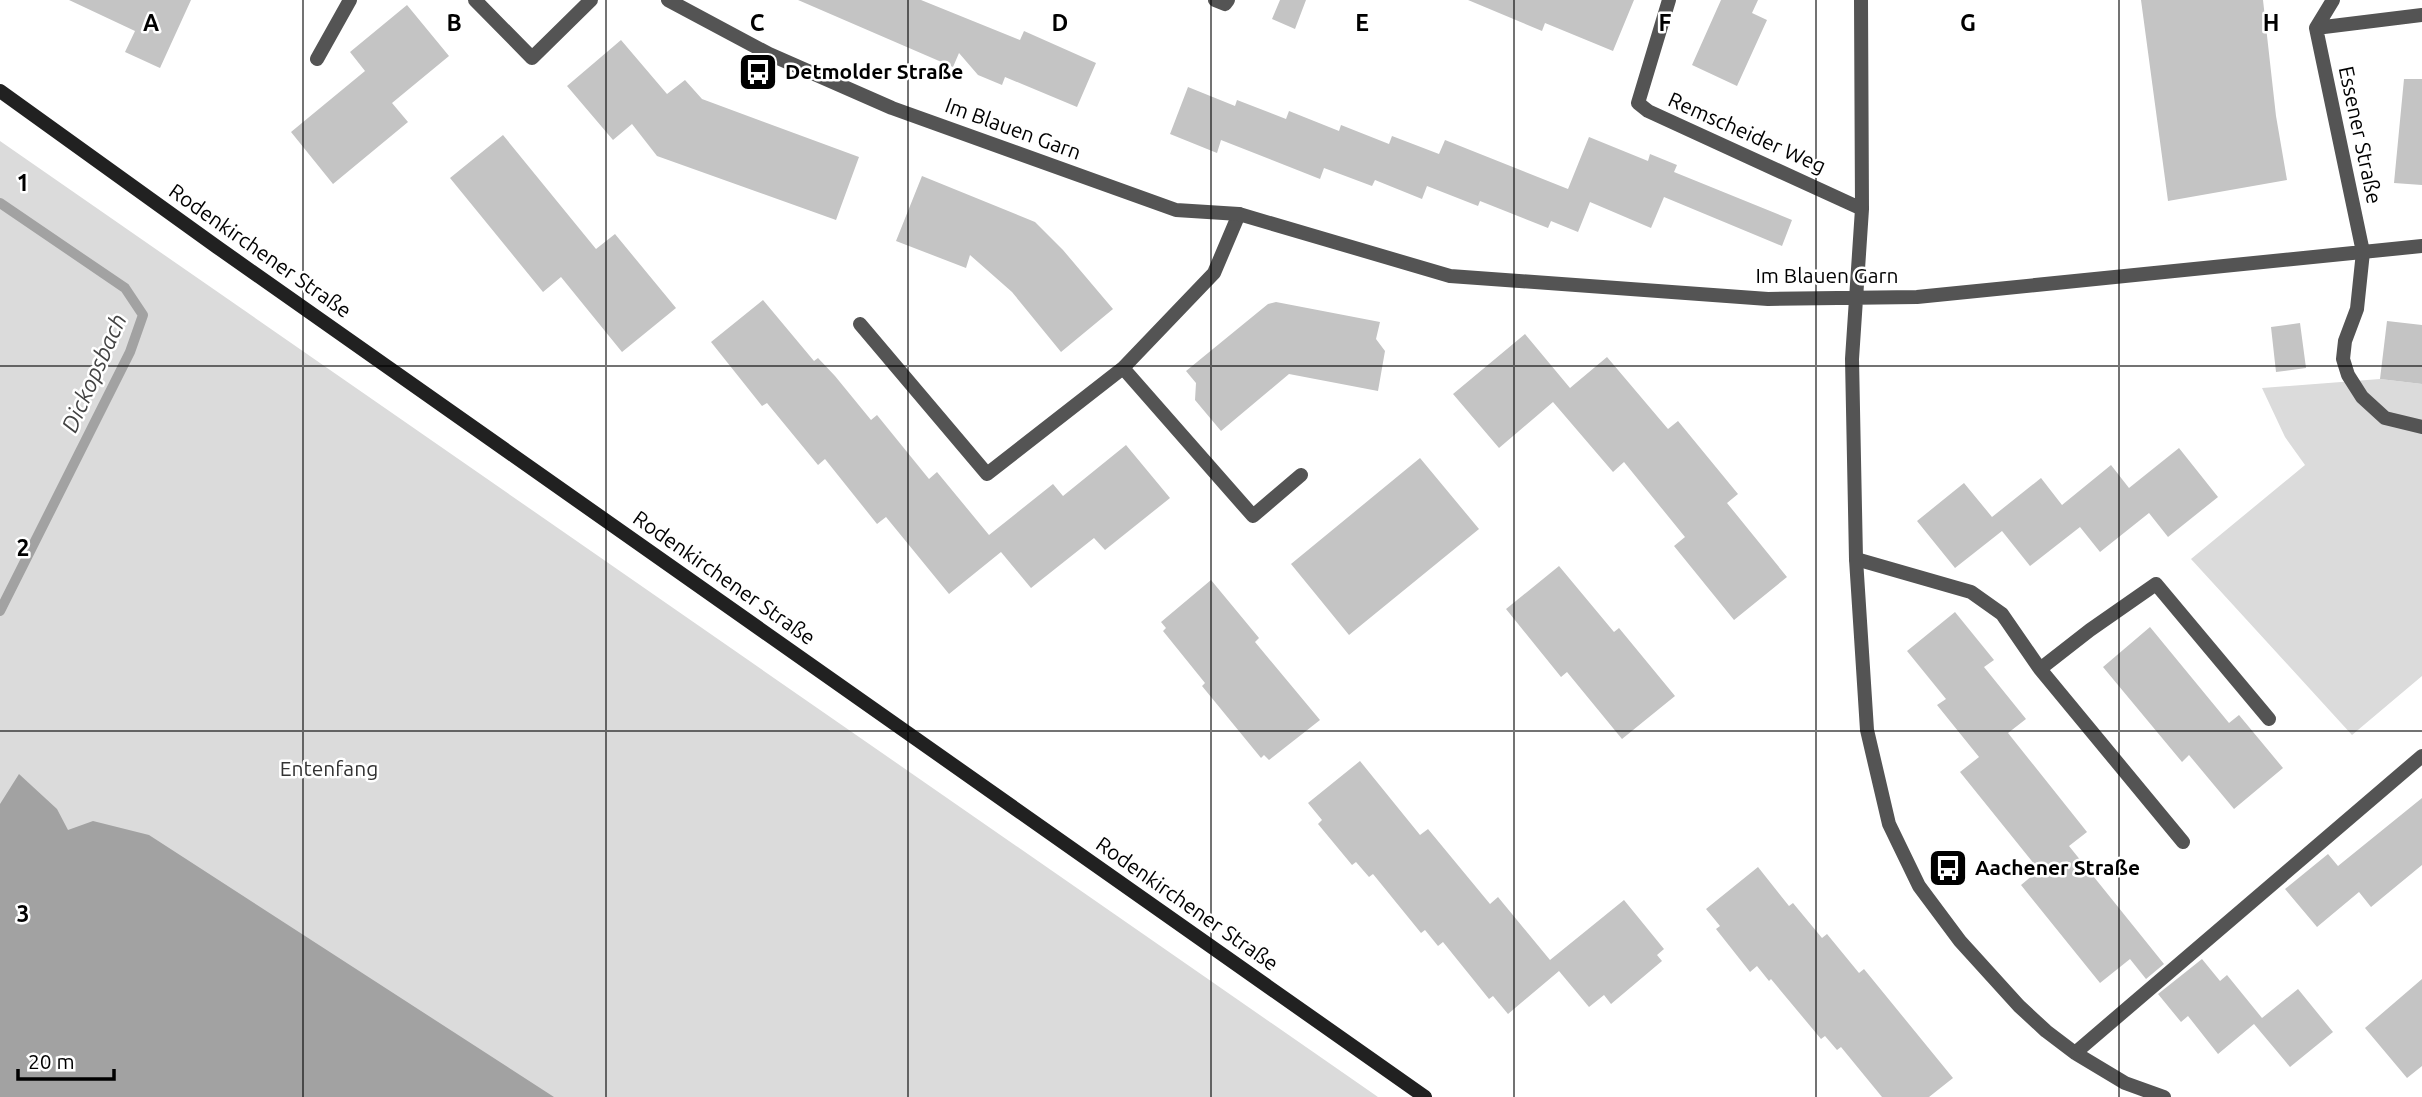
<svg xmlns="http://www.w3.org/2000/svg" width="2422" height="1097" font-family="Ubuntu,sans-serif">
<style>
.green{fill:#dbdbdb}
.water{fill:#a2a2a2}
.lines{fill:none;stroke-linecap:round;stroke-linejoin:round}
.stream{stroke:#a2a2a2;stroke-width:10}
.building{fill:#c4c4c4}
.lane{stroke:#545454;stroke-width:14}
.street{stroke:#545454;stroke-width:14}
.secondary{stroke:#212121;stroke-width:14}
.grid{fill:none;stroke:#000;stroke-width:2;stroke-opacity:0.55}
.labels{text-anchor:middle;stroke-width:5;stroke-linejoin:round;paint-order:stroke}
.poi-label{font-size:21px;font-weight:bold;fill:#000;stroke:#fff;text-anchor:start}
.street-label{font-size:21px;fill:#000;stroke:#fff}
.park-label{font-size:21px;fill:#323232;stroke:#fff}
.water-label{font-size:23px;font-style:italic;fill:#434343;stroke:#fff}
.grid-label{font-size:23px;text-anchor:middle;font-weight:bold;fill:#000;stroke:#fff;stroke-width:5;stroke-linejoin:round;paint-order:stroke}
</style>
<rect width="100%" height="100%" fill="#fff"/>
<!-- green -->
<path class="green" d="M 0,141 L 1378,1097 L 0,1097 Z
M 2380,379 L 2422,384 L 2422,676 L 2352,735 L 2191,559 L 2305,465 L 2285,437 L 2262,388 Z"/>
<!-- water -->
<path class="water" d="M 19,774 L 57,809 L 68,830 L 93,821 L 149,835 L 554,1097 L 0,1097 L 0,804 Z"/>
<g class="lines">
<!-- stream -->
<path class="stream" d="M 0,203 L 125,288 L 143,315 L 130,352 L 0,611"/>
</g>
<!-- building -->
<path class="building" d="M 69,0 L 191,0 L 160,68 L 125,52 L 135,31 Z
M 798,0 L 921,0 L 1020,40 L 1024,31 L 1096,63 L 1077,107 L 1005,77 L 1002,85 L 978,75 L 959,53 L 953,67 Z
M 1280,0 L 1306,0 L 1295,29 L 1272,19 Z
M 1468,0 L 1634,0 L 1613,51 L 1545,23 L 1542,31 Z
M 1721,0 L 1758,0 L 1752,13 L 1767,20 L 1737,86 L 1692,65 Z
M 2141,0 L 2263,0 L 2276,116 L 2287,180 L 2168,201 Z
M 407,5 L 449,56 L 392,103 L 408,122 L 333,184 L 291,132 L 365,71 L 350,52 Z
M 621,40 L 667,94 L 685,80 L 702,99 L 859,157 L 836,220 L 657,156 L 632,124 L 613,140 L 567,86 Z
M 2404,79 L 2422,79 L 2422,185 L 2394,183 Z
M 1188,87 L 1235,106 L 1237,100 L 1286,119 L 1289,111 L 1339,131 L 1341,125 L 1389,144 L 1392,136 L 1439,154 L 1445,140 L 1568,189 L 1589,137 L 1648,161 L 1650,154 L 1677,165 L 1674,172 L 1792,220 L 1782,246 L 1664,197 L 1651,228 L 1590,202 L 1578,232 L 1551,221 L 1548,228 L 1480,201 L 1478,206 L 1427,186 L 1422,199 L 1375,180 L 1372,186 L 1324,168 L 1320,179 L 1221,140 L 1217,153 L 1170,134 Z
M 503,135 L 596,249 L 615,234 L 676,308 L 622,352 L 561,277 L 543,292 L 450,178 Z
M 922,176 L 1035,222 L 1063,250 L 1113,309 L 1061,352 L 1012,292 L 970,255 L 966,268 L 896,241 Z
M 763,300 L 814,361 L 818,358 L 835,376 L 871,420 L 877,415 L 929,479 L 937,472 L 989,535 L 1053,484 L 1063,496 L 1126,445 L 1170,498 L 1105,550 L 1094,538 L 1031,588 L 1001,552 L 949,594 L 886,517 L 877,524 L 825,459 L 818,465 L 767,403 L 762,406 L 711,342 Z
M 1276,302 L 1380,322 L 1376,339 L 1385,351 L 1378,391 L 1289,374 L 1221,431 L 1195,400 L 1196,383 L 1186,371 L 1268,304 Z
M 2387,321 L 2422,325 L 2422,384 L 2380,379 Z
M 2300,323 L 2306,368 L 2276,372 L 2271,327 Z
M 1525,334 L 1570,388 L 1607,357 L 1668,429 L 1678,421 L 1738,494 L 1727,503 L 1787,577 L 1734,620 L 1674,546 L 1685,537 L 1624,462 L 1613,472 L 1553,402 L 1499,448 L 1453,394 Z
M 2179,448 L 2218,497 L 2168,537 L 2149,513 L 2100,552 L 2080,527 L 2030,566 L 2002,531 L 1955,568 L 1917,521 L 1964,483 L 1992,517 L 2041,478 L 2062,505 L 2111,465 L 2129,488 Z
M 1420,458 L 1479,529 L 1349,635 L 1291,564 Z
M 1559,566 L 1614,632 L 1619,628 L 1675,696 L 1622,739 L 1567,672 L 1561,677 L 1506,609 Z
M 1211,580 L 1259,638 L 1255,642 L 1320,720 L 1269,760 L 1264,755 L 1261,758 L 1202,686 L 1205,683 L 1163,631 L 1166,628 L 1161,622 Z
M 1955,612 L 1994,660 L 1984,667 L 2026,719 L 2008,733 L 2087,832 L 2069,846 L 2164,964 L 2146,979 L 2130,959 L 2100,983 L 2021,885 L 2039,870 L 1960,772 L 1979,757 L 1937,705 L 1946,699 L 1907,651 Z
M 2150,627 L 2229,723 L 2239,715 L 2283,768 L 2234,809 L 2189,755 L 2182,762 L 2103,667 Z
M 1360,761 L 1420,835 L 1428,829 L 1490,904 L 1498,897 L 1550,960 L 1624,900 L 1664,949 L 1657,955 L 1662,961 L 1611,1004 L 1604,995 L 1589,1007 L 1559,971 L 1508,1014 L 1493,996 L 1489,999 L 1443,942 L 1438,946 L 1425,930 L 1421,933 L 1373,874 L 1369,877 L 1356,862 L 1352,865 L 1318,824 L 1322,820 L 1308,803 Z
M 2422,798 L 2422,865 L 2371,907 L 2359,892 L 2317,927 L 2285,889 L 2328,854 L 2338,866 Z
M 1758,867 L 1789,906 L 1793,903 L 1822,938 L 1827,934 L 1859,973 L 1864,969 L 1953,1078 L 1929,1097 L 1882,1097 L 1841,1047 L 1837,1050 L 1825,1036 L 1821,1039 L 1771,979 L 1769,981 L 1757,966 L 1750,972 L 1716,929 L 1720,926 L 1706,909 Z
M 2202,959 L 2220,981 L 2227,975 L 2262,1018 L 2298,989 L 2333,1032 L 2290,1067 L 2254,1024 L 2218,1054 L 2188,1016 L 2181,1022 L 2158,994 Z
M 2422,979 L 2422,1066 L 2407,1078 L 2365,1028 Z"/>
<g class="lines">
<!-- lane -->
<path class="lane" d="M 475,0 L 532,58 L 591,0
M 317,59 L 350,0
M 2363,252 L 2357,309 L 2345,341 L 2343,359 L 2348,375 L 2362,397 L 2385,418 L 2422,427
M 860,324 L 987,474 L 1123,368 L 1214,273 L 1239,214
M 1123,368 L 1253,516 L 1301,475
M 1856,559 L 1971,592 L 2002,614 L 2040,669 L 2183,842
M 2040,669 L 2090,630 L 2156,584 L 2269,719"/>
<!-- street -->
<path class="street" d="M 668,0 L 769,54 L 892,108 L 1176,210 L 1239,214 L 1450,276 L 1768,299 L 1917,297 L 2422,246
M 1215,0 L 1225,4 L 1228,0
M 1669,0 L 1638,103 L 1648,111 L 1862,209
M 1861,0 L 1862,209 L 1852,359 L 1856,559 L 1867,730 L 1889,824 L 1919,886 L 1960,941 L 2019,1006 L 2046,1031 L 2075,1053 L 2125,1083 L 2164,1097
M 2333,0 L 2316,28 L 2363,252
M 2316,28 L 2422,15
M 2075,1053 L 2422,756"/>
<!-- secondary -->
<path class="secondary" d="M 0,91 L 217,247 L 1425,1097"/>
</g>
<!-- grid -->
<path class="grid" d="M 303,0 L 303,1097M 606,0 L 606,1097M 908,0 L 908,1097M 1211,0 L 1211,1097M 1514,0 L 1514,1097M 1816,0 L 1816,1097M 2119,0 L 2119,1097M 0,366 L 2422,366M 0,731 L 2422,731"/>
<!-- icons -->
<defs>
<g id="bus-square" transform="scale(2.0125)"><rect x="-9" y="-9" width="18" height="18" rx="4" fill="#000" stroke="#fff"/><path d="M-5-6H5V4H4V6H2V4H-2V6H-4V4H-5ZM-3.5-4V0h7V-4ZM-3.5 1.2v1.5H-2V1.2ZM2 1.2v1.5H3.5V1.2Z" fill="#fff"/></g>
</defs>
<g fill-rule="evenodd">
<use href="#bus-square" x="758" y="72"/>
<use href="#bus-square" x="1948" y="868"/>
</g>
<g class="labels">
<!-- poi labels -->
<g class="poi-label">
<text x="785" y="79">Detmolder Straße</text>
<text x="1975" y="875">Aachener Straße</text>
</g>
<!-- street labels -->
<g class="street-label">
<text transform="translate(1013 129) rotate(20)" y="7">Im Blauen Garn</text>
<text transform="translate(1747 133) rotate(24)" y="7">Remscheider Weg</text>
<text transform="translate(2360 135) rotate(78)" y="7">Essener Straße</text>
<text transform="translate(260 251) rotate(35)" y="7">Rodenkirchener Straße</text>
<text x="1827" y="283">Im Blauen Garn</text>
<text transform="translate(724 578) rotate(35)" y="7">Rodenkirchener Straße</text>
<text transform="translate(1187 904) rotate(35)" y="7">Rodenkirchener Straße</text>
</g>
<!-- park labels -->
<g class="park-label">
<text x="329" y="776">Entenfang</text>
</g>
<!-- water labels -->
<g class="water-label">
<text transform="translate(94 373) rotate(-66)" y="8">Dickopsbach</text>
</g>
</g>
<g class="grid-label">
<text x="151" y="31">A</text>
<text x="454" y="31">B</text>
<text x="757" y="31">C</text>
<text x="1060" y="31">D</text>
<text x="1362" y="31">E</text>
<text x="1665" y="31">F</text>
<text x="1968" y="31">G</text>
<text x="2271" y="31">H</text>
<text x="23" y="191">1</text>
<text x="23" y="556">2</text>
<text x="23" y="922">3</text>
</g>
<!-- scale -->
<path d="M18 1069v10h96v-10" fill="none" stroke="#000000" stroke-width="3.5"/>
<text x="28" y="1069" font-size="21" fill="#000000" stroke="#ffffff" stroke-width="5" paint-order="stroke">20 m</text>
</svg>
